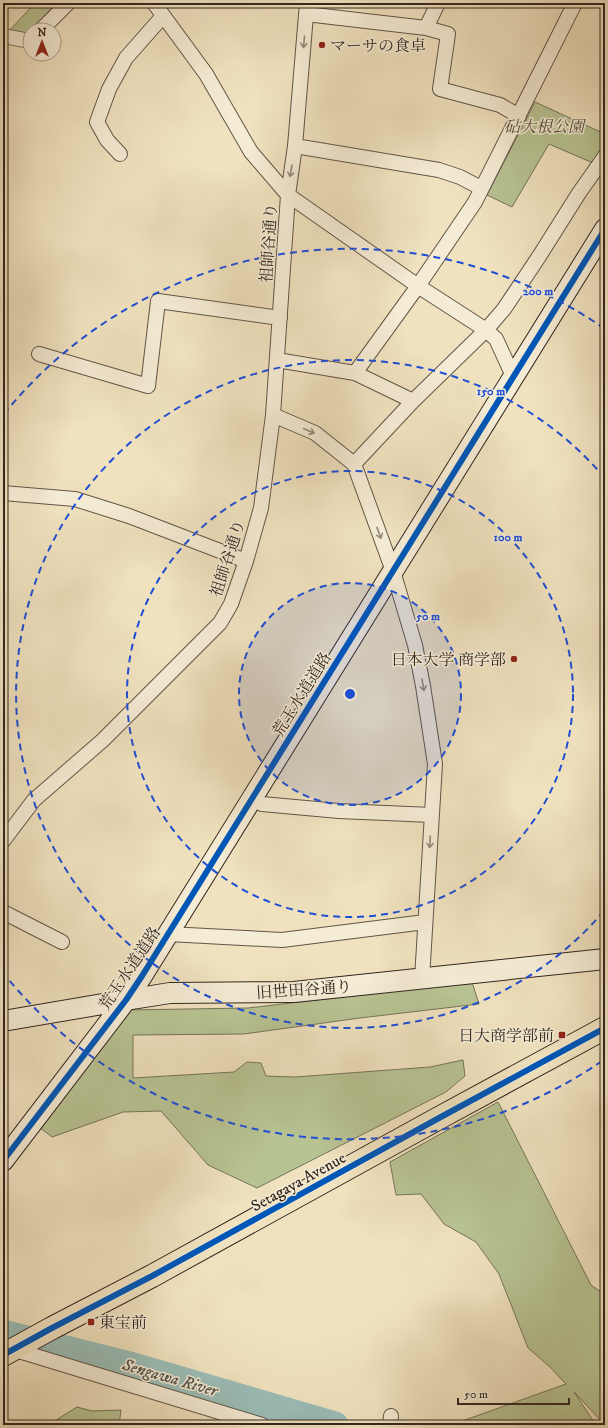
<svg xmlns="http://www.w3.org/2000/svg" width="608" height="1428" font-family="'IM FELL DW Pica','Noto Serif JP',serif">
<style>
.green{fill:#b8c393;stroke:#75745a}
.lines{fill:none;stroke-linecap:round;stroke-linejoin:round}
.river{stroke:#9bbdb7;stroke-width:27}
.street-casing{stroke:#625548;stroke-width:16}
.secondary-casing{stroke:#322620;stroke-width:22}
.primary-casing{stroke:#322620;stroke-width:24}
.street{stroke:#f5ecd5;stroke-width:14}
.secondary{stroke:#f5ecd5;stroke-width:20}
.primary{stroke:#f0e2bf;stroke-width:22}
.cycleway-casing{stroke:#f5ecd5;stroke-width:8}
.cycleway{stroke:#0057b8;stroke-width:6}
.oneway{stroke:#94897a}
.ring{fill:none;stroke:#1d4ed8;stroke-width:2;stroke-dasharray:7 5}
.poi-dot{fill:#8f2418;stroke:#f5ecd5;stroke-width:1.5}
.labels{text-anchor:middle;stroke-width:3;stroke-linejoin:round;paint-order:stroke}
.poi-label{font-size:16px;fill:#322620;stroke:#f5ecd5;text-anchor:start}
.park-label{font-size:16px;font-style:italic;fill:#544d3d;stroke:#f5ecd5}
.street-label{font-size:16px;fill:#322620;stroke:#f5ecd5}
.water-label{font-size:17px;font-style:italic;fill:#52534d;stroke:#f5ecd5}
.centre{fill:#1d4ed8;stroke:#f5ecd5;stroke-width:2}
.ring-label{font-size:12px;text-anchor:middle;font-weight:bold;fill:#1d4ed8;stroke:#f5ecd5;stroke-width:3;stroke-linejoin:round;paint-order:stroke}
</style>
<rect width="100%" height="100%" fill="#f0e2bf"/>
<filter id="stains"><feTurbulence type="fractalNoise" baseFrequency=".005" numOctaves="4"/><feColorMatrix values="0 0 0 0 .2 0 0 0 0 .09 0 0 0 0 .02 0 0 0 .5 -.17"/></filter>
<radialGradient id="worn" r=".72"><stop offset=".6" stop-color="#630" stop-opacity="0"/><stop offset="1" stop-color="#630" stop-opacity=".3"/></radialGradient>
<!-- green -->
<path class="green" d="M 35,3 L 56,3 L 32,30 L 30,30 L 27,35 L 9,31 Z
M 535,102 L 605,134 L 605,147 L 593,163 L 549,144 L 512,207 L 487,195 Z
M 472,982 L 479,1004 L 360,1018 L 244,1034 L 133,1035 L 133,1078 L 234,1072 L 247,1062 L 261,1063 L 266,1076 L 295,1077 L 430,1067 L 463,1060 L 465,1076 L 446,1092 L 257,1188 L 208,1165 L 161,1111 L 123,1112 L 52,1137 L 39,1127 L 126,1010 L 248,1008 Z
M 498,1102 L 591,1285 L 605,1295 L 605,1425 L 574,1392 L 596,1425 L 451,1425 L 566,1384 L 550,1367 L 528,1348 L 499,1274 L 476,1242 L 444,1224 L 421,1194 L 396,1195 L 390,1162 Z
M 77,1407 L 92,1411 L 121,1410 L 119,1425 L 48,1425 Z"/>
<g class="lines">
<!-- river -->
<path class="river" d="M 3,1333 L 130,1365 L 335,1425"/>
<!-- street casing -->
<g class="street-casing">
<path id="street" d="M 154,3 L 206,74 L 251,152 L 288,195 L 418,286 L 486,330 L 496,339 L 513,376
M 306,14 L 426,28 L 438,3
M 426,28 L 448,34 L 440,89 L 500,105 L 519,116
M 41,30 L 68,3
M 3,36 L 30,41
M 295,146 L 439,170 L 460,177 L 481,188
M 120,154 L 107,140 L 97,122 L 109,89 L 126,58 L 163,16
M 39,354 L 148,386 L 158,301 L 280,318
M 277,360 L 355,373 L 413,401
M 355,373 L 418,286 L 475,202 L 575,3
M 273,415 L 315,433 L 354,464 L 393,571 L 415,645 L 423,686 L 435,764 L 422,979
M 354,464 L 413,401 L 486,330 L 504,309 L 540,255 L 579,193 L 605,156
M 3,493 L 75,499 L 129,516 L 246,561
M 252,799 L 262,804 L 339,811 L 432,815
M 3,841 L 34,800 L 103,740 L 220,623 L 231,604 L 246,561 L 261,508 L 273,415 L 288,195 L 295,146 L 307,3
M 3,912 L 62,942
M 168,934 L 282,940 L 425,922
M 9,1348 L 262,1425
M 390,1425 L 391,1416"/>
</g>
<!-- secondary casing -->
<g class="secondary-casing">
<path id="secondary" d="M 3,1021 L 126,1000 L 170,993 L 294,992 L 605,959
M 3,1161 L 126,1000 L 142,976 L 605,229"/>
</g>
<!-- primary casing -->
<g class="primary-casing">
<path id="primary" d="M 3,1355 L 52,1328 L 152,1276 L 439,1118 L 605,1028"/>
</g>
<!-- street -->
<use href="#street" class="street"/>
<!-- secondary -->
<use href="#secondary" class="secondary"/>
<!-- primary -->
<use href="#primary" class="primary"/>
<!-- cycleway casing -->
<g class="cycleway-casing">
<path id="cycleway" d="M 3,1161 L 126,1000 L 142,976 L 605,229
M 3,1355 L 52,1328 L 152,1276 L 439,1118 L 605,1028"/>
</g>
<!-- cycleway -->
<use href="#cycleway" class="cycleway"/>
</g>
<!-- one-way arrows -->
<defs><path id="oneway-shaft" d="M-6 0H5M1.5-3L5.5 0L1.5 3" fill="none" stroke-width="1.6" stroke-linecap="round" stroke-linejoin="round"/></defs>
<g class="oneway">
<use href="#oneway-shaft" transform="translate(304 42) rotate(95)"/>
<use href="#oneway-shaft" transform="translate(291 171) rotate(99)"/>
<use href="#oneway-shaft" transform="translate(309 431) rotate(24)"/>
<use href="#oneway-shaft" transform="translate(379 533) rotate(70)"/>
<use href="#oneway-shaft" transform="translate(423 685) rotate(80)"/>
<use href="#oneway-shaft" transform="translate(430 842) rotate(93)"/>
</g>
<!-- distance rings -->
<circle cx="350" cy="694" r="111" fill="#1d4ed8" fill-opacity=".12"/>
<g class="ring">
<circle cx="350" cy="694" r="111"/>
<circle cx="350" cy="694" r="223"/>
<path d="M604 911A334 334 0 1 1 604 477"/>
<path d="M602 1061A445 445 0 0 1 4 974M4 414A445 445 0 0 1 602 327"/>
</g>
<!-- markers -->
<g class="poi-dot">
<circle cx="322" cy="45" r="4"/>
<circle cx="514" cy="659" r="4"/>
<rect x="558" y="1031" width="8" height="8" rx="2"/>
<rect x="87" y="1318" width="8" height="8" rx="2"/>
</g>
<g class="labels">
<!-- poi labels -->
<g class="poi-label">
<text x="330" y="51">マーサの食卓</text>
<text x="506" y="665" text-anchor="end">日本大学 商学部</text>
<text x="554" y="1041" text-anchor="end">日大商学部前</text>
<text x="99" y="1328">東宝前</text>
</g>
<!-- park labels -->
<g class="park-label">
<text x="544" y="132">砧大根公園</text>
</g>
<!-- street labels -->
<g class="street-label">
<text transform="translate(268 243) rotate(-86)" y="6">祖師谷通り</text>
<text transform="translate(227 558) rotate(-72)" y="6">祖師谷通り</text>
<text transform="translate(301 694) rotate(-58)" y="6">荒玉水道道路</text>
<text transform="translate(129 968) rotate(-56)" y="6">荒玉水道道路</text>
<text transform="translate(304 989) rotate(-4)" y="6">旧世田谷通り</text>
<text transform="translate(298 1181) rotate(-29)" y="6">Setagaya Avenue</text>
</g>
<!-- water labels -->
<g class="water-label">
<text transform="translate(170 1377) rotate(16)" y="6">Sengawa River</text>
</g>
</g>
<circle cx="350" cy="694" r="6" class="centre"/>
<g class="ring-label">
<text x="538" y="295">200 m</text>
<text x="491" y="395">150 m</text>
<text x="508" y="541">100 m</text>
<text x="428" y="620">50 m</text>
</g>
<!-- margin -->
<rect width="608" height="1428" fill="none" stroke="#f0e2bf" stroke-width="16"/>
<rect x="4" y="4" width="600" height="1420" fill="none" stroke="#322620" stroke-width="2"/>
<rect x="8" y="8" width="592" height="1412" fill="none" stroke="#322620"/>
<!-- north arrow -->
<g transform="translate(42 42)"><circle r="19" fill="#f5ecd5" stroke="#a79d8d"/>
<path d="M0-3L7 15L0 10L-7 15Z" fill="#8f2418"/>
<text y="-6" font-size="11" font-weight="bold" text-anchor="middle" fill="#322620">N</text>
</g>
<!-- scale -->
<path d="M458 1398v6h111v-6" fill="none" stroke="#322620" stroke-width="2"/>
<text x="464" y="1398" font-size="12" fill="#322620" stroke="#f5ecd5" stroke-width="3" paint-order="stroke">50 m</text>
<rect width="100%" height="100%" filter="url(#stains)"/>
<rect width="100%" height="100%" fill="url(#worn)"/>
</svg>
